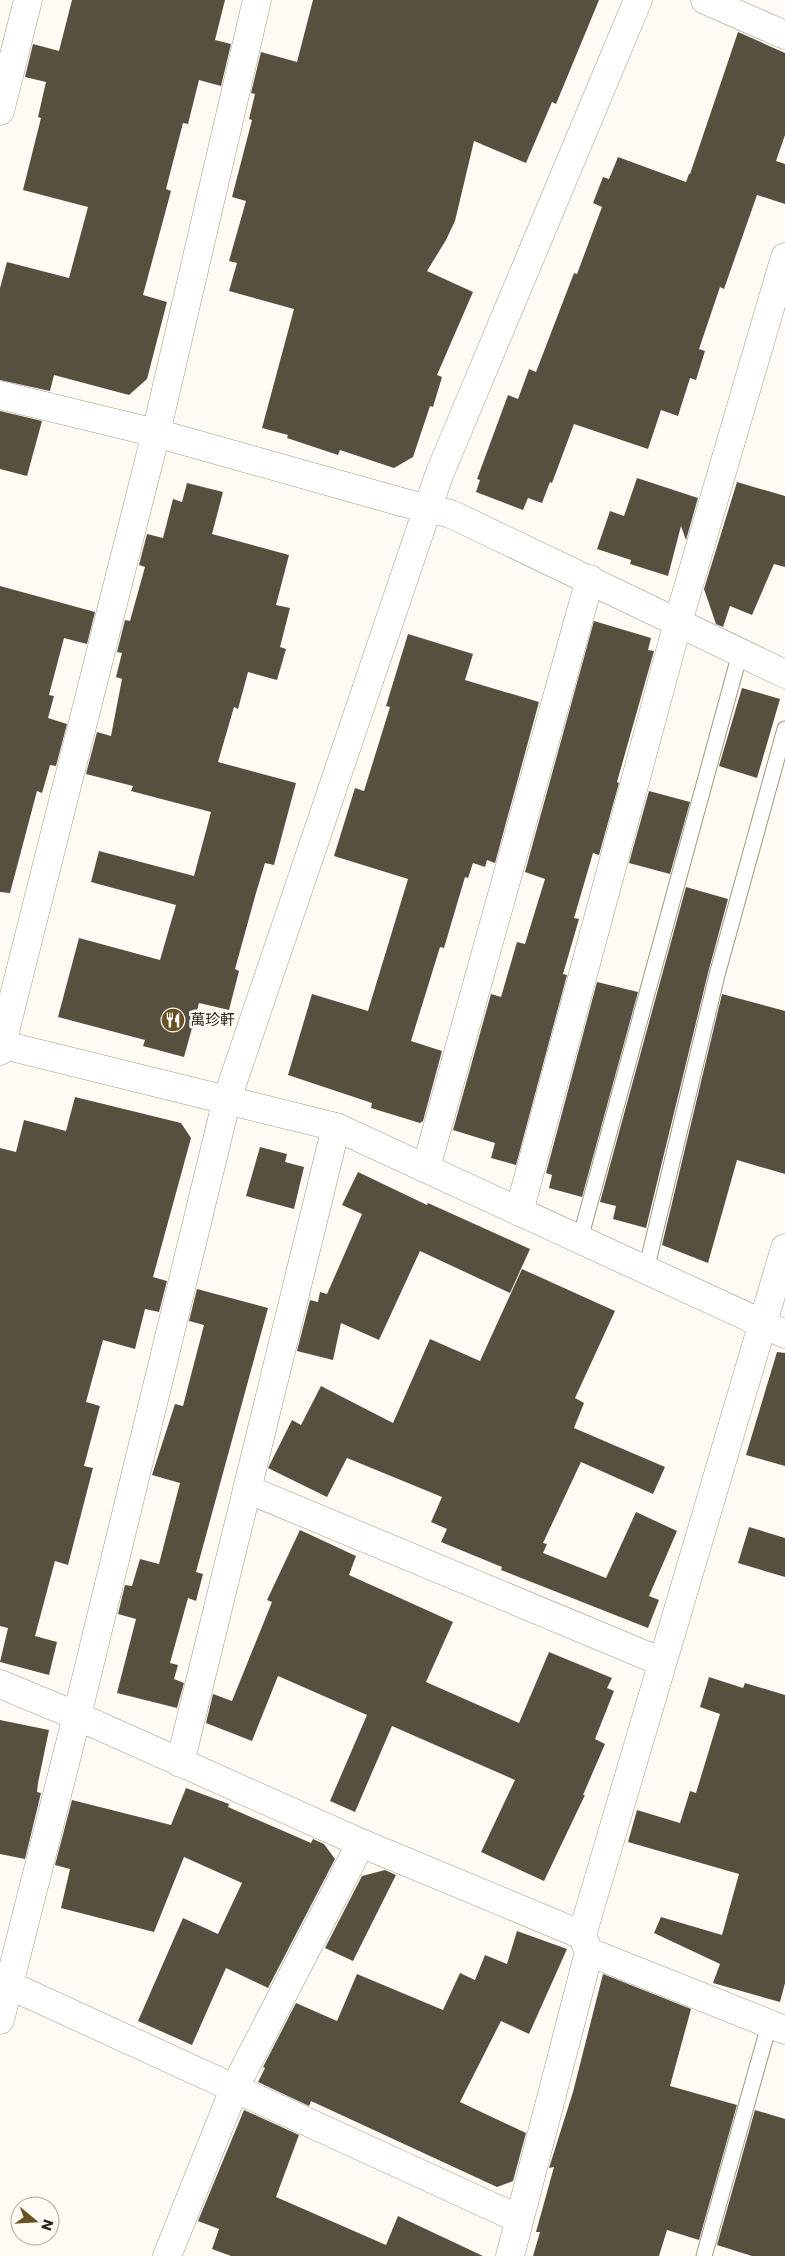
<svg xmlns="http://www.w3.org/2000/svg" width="785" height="2256" font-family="Poppins,'Noto Sans JP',sans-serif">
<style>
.building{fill:#575041}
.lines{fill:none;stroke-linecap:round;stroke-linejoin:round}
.lane-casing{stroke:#a09887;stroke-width:17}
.street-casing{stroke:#a09887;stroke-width:29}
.secondary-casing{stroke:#a09887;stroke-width:29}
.lane{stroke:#fff;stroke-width:15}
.street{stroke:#fff;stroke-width:28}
.secondary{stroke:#fff;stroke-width:28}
.labels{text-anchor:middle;stroke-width:5;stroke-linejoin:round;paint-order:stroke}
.poi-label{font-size:15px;fill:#2a2620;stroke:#fffbf4;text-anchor:start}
</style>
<rect width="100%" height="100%" fill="#fffbf4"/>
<!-- building -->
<path class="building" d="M 72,0 L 225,0 L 215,40 L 231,44 L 221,86 L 199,80 L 188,124 L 183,123 L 166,189 L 171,191 L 143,295 L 167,302 L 147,379 L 129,395 L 54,375 L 50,391 L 0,380 L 0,288 L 7,262 L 69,278 L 88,207 L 23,190 L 41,118 L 38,117 L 46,82 L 25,77 L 33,44 L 59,51 Z
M 313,0 L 599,0 L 556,104 L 552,102 L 526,163 L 474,141 L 455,221 L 446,240 L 427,271 L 473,292 L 437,375 L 442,377 L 433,407 L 430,406 L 413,457 L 394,468 L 340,450 L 338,455 L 287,438 L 288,435 L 262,428 L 294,309 L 229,291 L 237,263 L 229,261 L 246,201 L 232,197 L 252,120 L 249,119 L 255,94 L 251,93 L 261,52 L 297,62 Z
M 738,32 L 785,53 L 785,135 L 776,161 L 785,164 L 785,204 L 757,195 L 724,289 L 720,287 L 699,349 L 705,351 L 696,380 L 690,378 L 678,416 L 661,410 L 648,449 L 574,424 L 552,483 L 550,482 L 542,503 L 528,498 L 523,510 L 476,492 L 480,480 L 477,479 L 508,395 L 518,399 L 529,369 L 536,372 L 574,273 L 577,274 L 602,207 L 593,203 L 603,177 L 609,179 L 618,157 L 686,182 L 689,174 L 690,174 Z
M 0,411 L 42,421 L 27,476 L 0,469 Z
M 637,478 L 698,498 L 686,540 L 681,526 L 668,576 L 630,564 L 631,560 L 597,549 L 610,511 L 624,516 Z
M 737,482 L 785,496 L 785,567 L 774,564 L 752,615 L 730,606 L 723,627 L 716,624 L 704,589 Z
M 187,483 L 223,492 L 212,534 L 289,555 L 276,605 L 290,608 L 280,647 L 286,649 L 277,680 L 248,672 L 238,709 L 234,707 L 218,762 L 296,783 L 274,865 L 265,863 L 256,893 L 235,969 L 239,971 L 229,1010 L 199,1003 L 184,1057 L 143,1046 L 145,1040 L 58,1017 L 79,938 L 160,960 L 176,905 L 91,882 L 99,851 L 194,876 L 211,812 L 131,791 L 133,786 L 86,774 L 97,732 L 111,736 L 122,679 L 116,677 L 122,653 L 117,652 L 125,620 L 130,621 L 145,567 L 139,565 L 147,534 L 163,538 L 173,499 L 182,502 Z
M 0,586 L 95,612 L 87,644 L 64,638 L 49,695 L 54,696 L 48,718 L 67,724 L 56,766 L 50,765 L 42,793 L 37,791 L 10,893 L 0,892 Z
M 594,621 L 651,638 L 648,650 L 654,651 L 617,782 L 619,783 L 599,855 L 593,853 L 574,918 L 579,919 L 563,974 L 567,975 L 516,1165 L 491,1158 L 495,1143 L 453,1130 L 491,994 L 501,997 L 517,942 L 525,944 L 545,879 L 525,872 Z
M 408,634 L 473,654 L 465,680 L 539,702 L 495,863 L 487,860 L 485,867 L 473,863 L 468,878 L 465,877 L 444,948 L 440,947 L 411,1041 L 442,1051 L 423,1121 L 420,1123 L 371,1108 L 372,1103 L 288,1075 L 312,994 L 368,1011 L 408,879 L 334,856 L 355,788 L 364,791 L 390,707 L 386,706 Z
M 742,688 L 780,699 L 757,778 L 719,766 Z
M 649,791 L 690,802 L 670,874 L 629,863 Z
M 686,887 L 728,899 L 708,973 L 646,1228 L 613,1219 L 616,1206 L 600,1202 Z
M 597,982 L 638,992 L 582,1197 L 549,1188 L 552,1175 L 546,1173 Z
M 722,994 L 785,1011 L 785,1174 L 737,1160 L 708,1263 L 662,1245 Z
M 75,1097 L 181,1123 L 191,1138 L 153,1277 L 167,1281 L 159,1312 L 145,1309 L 135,1349 L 103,1340 L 86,1402 L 100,1406 L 84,1466 L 93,1468 L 68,1565 L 55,1561 L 35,1636 L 57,1642 L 49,1675 L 0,1662 L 8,1628 L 0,1626 L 0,1148 L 16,1152 L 24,1120 L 66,1131 Z
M 260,1147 L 287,1154 L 285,1162 L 304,1167 L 294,1209 L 246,1196 Z
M 358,1172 L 427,1205 L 428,1203 L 530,1249 L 510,1293 L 420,1251 L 379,1340 L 341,1323 L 333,1360 L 297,1351 L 310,1300 L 318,1302 L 320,1292 L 327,1294 L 362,1214 L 342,1205 Z
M 522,1269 L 615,1311 L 575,1398 L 584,1403 L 574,1428 L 665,1467 L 653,1494 L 581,1462 L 543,1543 L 547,1544 L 543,1553 L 606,1578 L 636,1512 L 677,1531 L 649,1596 L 659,1600 L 648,1628 L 501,1570 L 502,1567 L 441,1542 L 447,1529 L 431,1522 L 442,1497 L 347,1458 L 327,1497 L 268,1468 L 292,1420 L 301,1425 L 321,1386 L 393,1423 L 430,1339 L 480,1361 Z
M 197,1289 L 268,1308 L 196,1572 L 203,1574 L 196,1601 L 188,1598 L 170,1663 L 178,1665 L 174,1679 L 184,1683 L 177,1708 L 117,1693 L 136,1619 L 118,1614 L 125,1585 L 132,1586 L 140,1559 L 159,1564 L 180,1483 L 152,1475 L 175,1404 L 183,1406 L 204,1325 L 189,1321 Z
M 777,1352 L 785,1353 L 785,1466 L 746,1455 Z
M 749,1527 L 785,1538 L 785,1577 L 738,1563 Z
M 300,1530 L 356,1556 L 349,1575 L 453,1622 L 426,1682 L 519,1723 L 549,1652 L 612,1678 L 607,1688 L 614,1691 L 595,1739 L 605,1744 L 583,1795 L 585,1795 L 544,1881 L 481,1852 L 515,1780 L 392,1726 L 355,1812 L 330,1801 L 367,1715 L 278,1676 L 252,1741 L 206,1723 L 213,1694 L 232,1701 L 272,1602 L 267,1600 Z
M 709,1677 L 743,1688 L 745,1683 L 785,1695 L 785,1983 L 780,2002 L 713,1983 L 720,1964 L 654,1933 L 661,1917 L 722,1935 L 739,1874 L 628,1842 L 637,1810 L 680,1823 L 690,1791 L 696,1793 L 720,1714 L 700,1707 Z
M 0,1720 L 49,1730 L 38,1783 L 37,1792 L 41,1793 L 25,1859 L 0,1854 Z
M 186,1788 L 229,1804 L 228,1807 L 311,1843 L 313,1839 L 324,1844 L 335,1859 L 268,1988 L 226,1968 L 192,2045 L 138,2021 L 183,1918 L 218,1934 L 242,1883 L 184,1857 L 154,1932 L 61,1908 L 70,1869 L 55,1865 L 72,1800 L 171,1825 Z
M 385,1870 L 396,1875 L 353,1961 L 325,1948 L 362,1876 Z
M 517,1931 L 567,1949 L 529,2034 L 501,2021 L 460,2102 L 526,2133 L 513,2181 L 497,2187 L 311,2101 L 309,2106 L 258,2082 L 265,2068 L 263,2067 L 296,2003 L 337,2021 L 357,1974 L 443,2010 L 460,1973 L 475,1980 L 485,1955 L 507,1964 Z
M 603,1974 L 691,2009 L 670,2086 L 737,2105 L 699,2240 L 667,2230 L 659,2256 L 533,2256 L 540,2232 L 536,2232 L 554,2167 L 549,2168 L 573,2092 Z
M 244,2110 L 299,2135 L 276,2197 L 386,2245 L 398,2216 L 483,2256 L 231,2256 L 212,2249 L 219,2229 L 198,2221 Z
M 755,2110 L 785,2119 L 785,2256 L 752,2256 L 717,2245 Z"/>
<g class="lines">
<!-- lane casing -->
<g class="lane-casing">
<path id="lane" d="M 580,1239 L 740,653
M 646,1270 L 717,975 L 785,729
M 704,2256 L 769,2025"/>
</g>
<!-- street casing -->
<g class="street-casing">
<path id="street" d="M 705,0 L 785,35
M 0,111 L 28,0
M 0,395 L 156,433 L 405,503 L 451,514 L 785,674
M 0,1051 L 156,433 L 257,0
M 426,1168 L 590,579
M 519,1212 L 678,622 L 785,257
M 247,1489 L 662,1662
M 0,1684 L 77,1716 L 361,1843 L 582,1935
M 180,1763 L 336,1127
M 589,1952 L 785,2030
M 9,1985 L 519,2219
M 0,2020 L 77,1716 L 227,1099 L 439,475 L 638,0
M 167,2256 L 235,2087 L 361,1843
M 510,2256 L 589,1952 L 582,1935 L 785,1248"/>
</g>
<!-- secondary casing -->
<g class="secondary-casing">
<path id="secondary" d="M 0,1044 L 336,1127 L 785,1334"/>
</g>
<!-- lane -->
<use href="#lane" class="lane"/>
<!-- street -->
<use href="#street" class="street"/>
<!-- secondary -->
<use href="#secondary" class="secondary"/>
</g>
<!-- icons -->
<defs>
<g id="restaurant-disc" transform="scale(1.25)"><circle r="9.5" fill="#685221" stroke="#fffbf4"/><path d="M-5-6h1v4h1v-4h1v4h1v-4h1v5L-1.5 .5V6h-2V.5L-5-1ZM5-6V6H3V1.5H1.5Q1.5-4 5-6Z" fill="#fff"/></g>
</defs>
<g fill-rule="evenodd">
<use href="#restaurant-disc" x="173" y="1020"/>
</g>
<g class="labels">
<!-- poi labels -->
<g class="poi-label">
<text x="190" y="1025">萬珍軒</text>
</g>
</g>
<!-- north arrow -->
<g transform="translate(35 2221) rotate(108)"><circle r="24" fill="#fffbf4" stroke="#aaa69f"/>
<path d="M0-4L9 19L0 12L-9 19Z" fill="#685221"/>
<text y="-8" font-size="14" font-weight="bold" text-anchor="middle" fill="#2a2620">N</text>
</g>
</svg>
